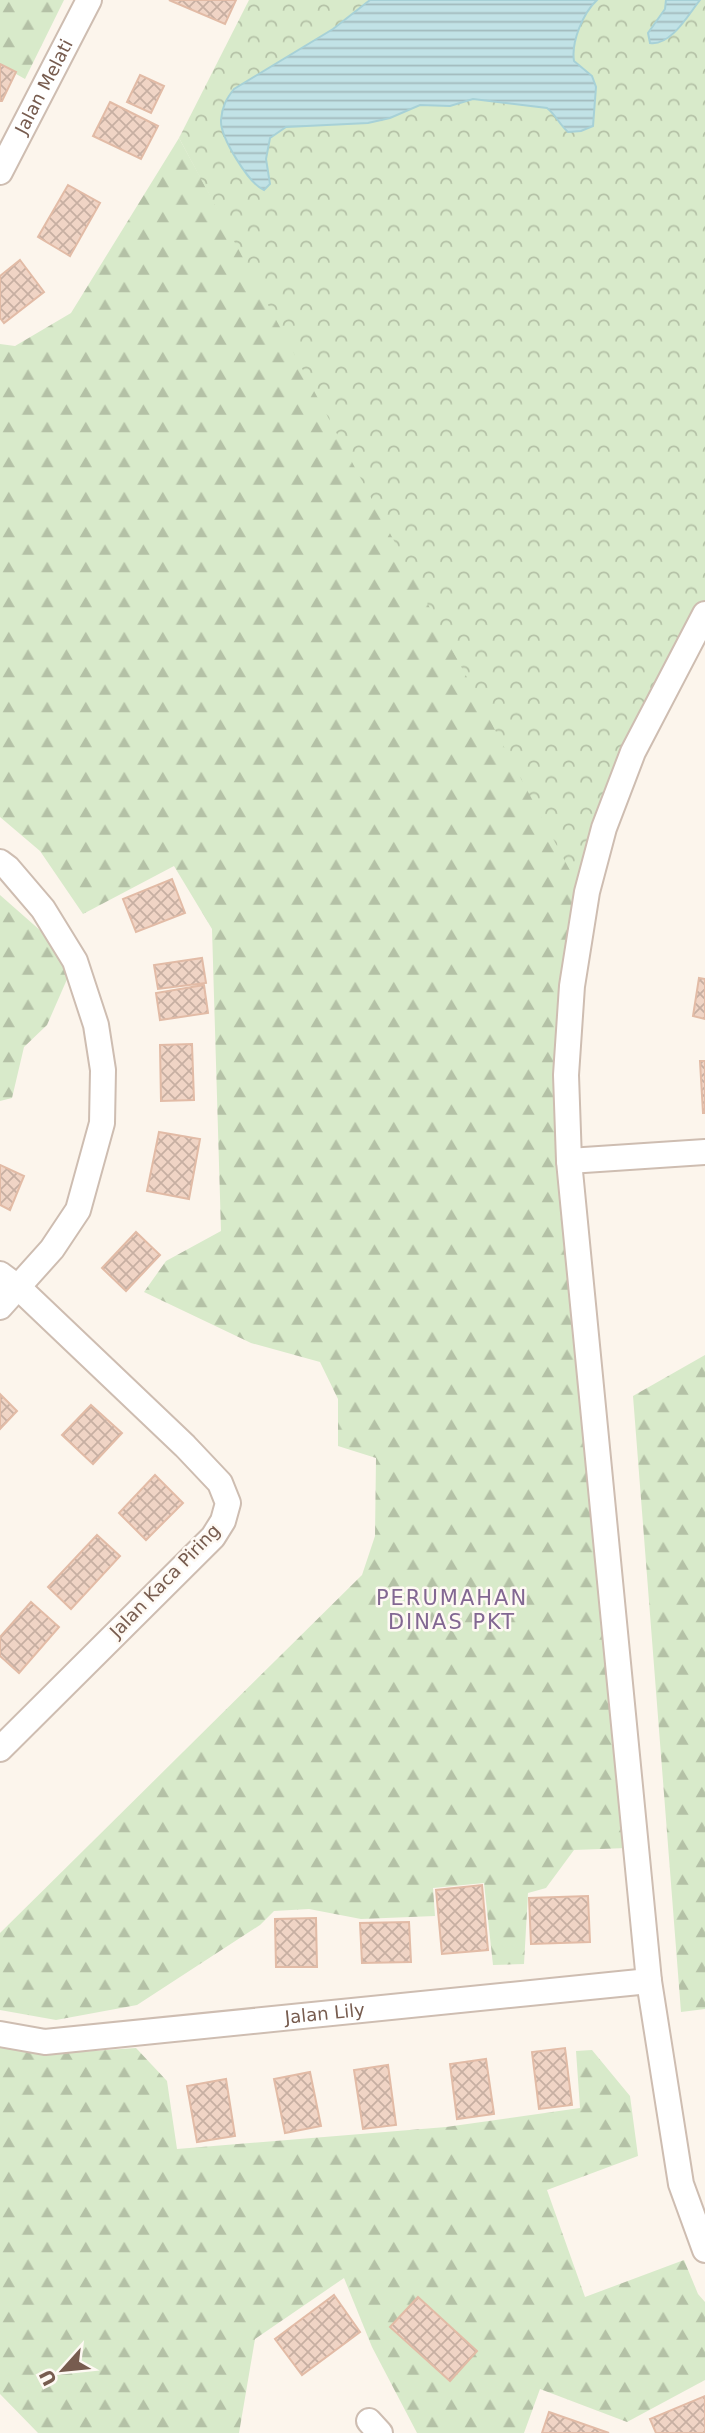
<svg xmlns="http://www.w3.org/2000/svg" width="705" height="2433" font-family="'DejaVu Sans',sans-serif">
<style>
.forest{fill:url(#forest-firs)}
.park{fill:url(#park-crowns)}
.water{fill:url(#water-rules);stroke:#a7d1d7;stroke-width:2}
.building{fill:url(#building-cross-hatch);stroke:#e2bba6;stroke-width:2}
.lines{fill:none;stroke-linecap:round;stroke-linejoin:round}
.street-casing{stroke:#cebdb1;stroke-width:28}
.street{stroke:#fff;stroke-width:24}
.labels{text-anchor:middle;stroke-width:5;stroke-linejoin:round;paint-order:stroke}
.street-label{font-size:18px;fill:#775c4f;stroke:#fef9f3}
.quarter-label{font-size:21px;letter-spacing:2px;fill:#826792;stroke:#fef9f3}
</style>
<defs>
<pattern id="forest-firs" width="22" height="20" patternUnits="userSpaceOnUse" patternTransform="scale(1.75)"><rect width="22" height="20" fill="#d8eaca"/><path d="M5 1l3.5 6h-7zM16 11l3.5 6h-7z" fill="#b4c1a6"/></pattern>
<pattern id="park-crowns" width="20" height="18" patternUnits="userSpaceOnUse" patternTransform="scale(1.75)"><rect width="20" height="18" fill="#d8eaca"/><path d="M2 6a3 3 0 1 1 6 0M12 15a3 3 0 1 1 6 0" fill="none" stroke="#b4c1a6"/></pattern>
<pattern id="water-rules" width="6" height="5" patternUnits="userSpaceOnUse" patternTransform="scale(1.75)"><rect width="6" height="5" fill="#c1e2e6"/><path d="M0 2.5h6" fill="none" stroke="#a2babd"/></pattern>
<pattern id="building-cross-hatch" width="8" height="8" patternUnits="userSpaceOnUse" patternTransform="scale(1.75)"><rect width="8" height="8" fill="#f0d4c5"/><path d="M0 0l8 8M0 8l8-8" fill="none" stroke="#c7afa2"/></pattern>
</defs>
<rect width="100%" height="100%" fill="#fcf5ec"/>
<!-- forest -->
<path class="forest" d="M 0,0 L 64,0 L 25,79 L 0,65 Z
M 179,138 L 584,882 L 563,997 L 627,1848 L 574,1850 L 546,1888 L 528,1893 L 524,1964 L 493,1965 L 484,1883 L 433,1888 L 435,1916 L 361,1919 L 309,1909 L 274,1911 L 260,1925 L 137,2005 L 56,2020 L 0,2010 L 0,1933 L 362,1575 L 375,1536 L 376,1458 L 338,1446 L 338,1399 L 320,1362 L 251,1343 L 144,1292 L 166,1261 L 221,1231 L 212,929 L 174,866 L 83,914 L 40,851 L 0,817 L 0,344 L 15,346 L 71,313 Z
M 0,895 L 75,961 L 47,1025 L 24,1047 L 12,1098 L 0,1101 Z
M 705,1355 L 705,2009 L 681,2012 L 633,1396 Z
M 0,2044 L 48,2054 L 136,2048 L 167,2081 L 177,2149 L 446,2127 L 580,2108 L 576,2051 L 592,2050 L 630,2096 L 638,2156 L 547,2190 L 585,2297 L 684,2260 L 698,2294 L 705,2302 L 705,2380 L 627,2422 L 540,2389 L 524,2433 L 417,2433 L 372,2347 L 344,2278 L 255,2339 L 239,2433 L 38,2433 L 0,2394 Z"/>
<!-- park -->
<path class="park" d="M 249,0 L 705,0 L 705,615 L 584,882 L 574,878 L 179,138 Z"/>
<!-- water -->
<path class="water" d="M 370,0 L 597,0 C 583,13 571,42 574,61 L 592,76 L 596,87 L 593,126 L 581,131 L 568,132 C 559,124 556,115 547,108 L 473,99 L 450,106 L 420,105 L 390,118 L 368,123 L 286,127 L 270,138 L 266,159 L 270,184 L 264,190 C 249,184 220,137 221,120 C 222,107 226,99 234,89 L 333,29 Z
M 666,0 L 700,0 C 688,15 671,46 650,43 L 648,33 L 665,9 Z"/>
<!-- building -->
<path class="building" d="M 169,0 L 236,0 L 225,24 Z
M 0,64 L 16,72 L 2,101 L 0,101 Z
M 140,75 L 164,86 L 151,113 L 127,102 Z
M 110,102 L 158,126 L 141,159 L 93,136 Z
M 68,185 L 100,203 L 70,256 L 38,237 Z
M 20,260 L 44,292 L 4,323 L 0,318 L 0,276 Z
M 172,879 L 185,913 L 136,932 L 123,899 Z
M 202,958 L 206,983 L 158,989 L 154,965 Z
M 699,978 L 705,979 L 705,1019 L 693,1016 Z
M 204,985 L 208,1013 L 160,1020 L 156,993 Z
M 192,1044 L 194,1100 L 161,1101 L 160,1045 Z
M 700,1061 L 705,1061 L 705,1113 L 703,1113 Z
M 159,1132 L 200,1139 L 189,1199 L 147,1191 Z
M 0,1165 L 24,1176 L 10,1210 L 0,1205 Z
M 136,1232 L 160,1255 L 126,1291 L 102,1268 Z
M 0,1394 L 17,1411 L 0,1429 Z
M 91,1405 L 122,1433 L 93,1464 L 62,1435 Z
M 155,1475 L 183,1503 L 146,1540 L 119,1513 Z
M 97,1535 L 120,1556 L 71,1609 L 48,1587 Z
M 31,1602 L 59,1627 L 19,1673 L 0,1656 L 0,1637 Z
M 482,1885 L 488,1950 L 442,1954 L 436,1890 Z
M 588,1896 L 590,1942 L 531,1944 L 529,1898 Z
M 316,1918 L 317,1967 L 276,1967 L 275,1919 Z
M 409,1922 L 411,1962 L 362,1963 L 360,1923 Z
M 565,2048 L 572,2105 L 539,2109 L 532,2052 Z
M 486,2059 L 494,2114 L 457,2119 L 450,2064 Z
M 388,2065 L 396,2125 L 363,2129 L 354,2070 Z
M 310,2072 L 321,2126 L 285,2133 L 274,2079 Z
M 226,2079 L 235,2136 L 197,2142 L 187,2086 Z
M 334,2295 L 360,2332 L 302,2375 L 275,2339 Z
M 418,2297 L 477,2351 L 450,2381 L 390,2327 Z
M 705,2396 L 705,2433 L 656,2433 L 650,2419 Z
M 549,2412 L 609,2433 L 542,2433 Z"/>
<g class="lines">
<!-- street casing -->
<g class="street-casing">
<g id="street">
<path id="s1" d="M 0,172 L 89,0"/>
<path d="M 705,614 L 633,752 L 604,828 L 587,892 L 572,986 L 566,1075 L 569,1161 L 649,1981 L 681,2184 L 705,2250"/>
<path d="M 0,862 L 8,868 L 43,909 L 75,961 L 96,1025 L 103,1070 L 102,1123 L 78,1210 L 52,1249 L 0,1307"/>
<path d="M 569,1161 L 705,1152"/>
<path d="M 0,1274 L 19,1288 L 185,1446 L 220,1483 L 228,1503 L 223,1521 L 213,1537 L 0,1749"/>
<path id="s2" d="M 0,2034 L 45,2042 L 649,1981"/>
<path d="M 369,2421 L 380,2433"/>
</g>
</g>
<!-- street -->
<use href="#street" class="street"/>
</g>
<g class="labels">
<!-- street labels -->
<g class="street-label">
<text dy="6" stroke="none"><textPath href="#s1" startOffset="96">Jalan Melati</textPath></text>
<text transform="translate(165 1581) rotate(-46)" y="6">Jalan Kaca Piring</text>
<text dy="6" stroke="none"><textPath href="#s2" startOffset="327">Jalan Lily</textPath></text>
</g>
<!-- quarter labels -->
<g class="quarter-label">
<text x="452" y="1605">PERUMAHAN<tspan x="452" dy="24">DINAS PKT</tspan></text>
</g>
</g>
<!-- north arrow -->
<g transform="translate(63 2370) rotate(243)" stroke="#fef9f3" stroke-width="5" paint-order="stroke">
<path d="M0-5L12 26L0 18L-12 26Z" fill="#775c4f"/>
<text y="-10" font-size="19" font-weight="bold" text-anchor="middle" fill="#775c4f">U</text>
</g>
</svg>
